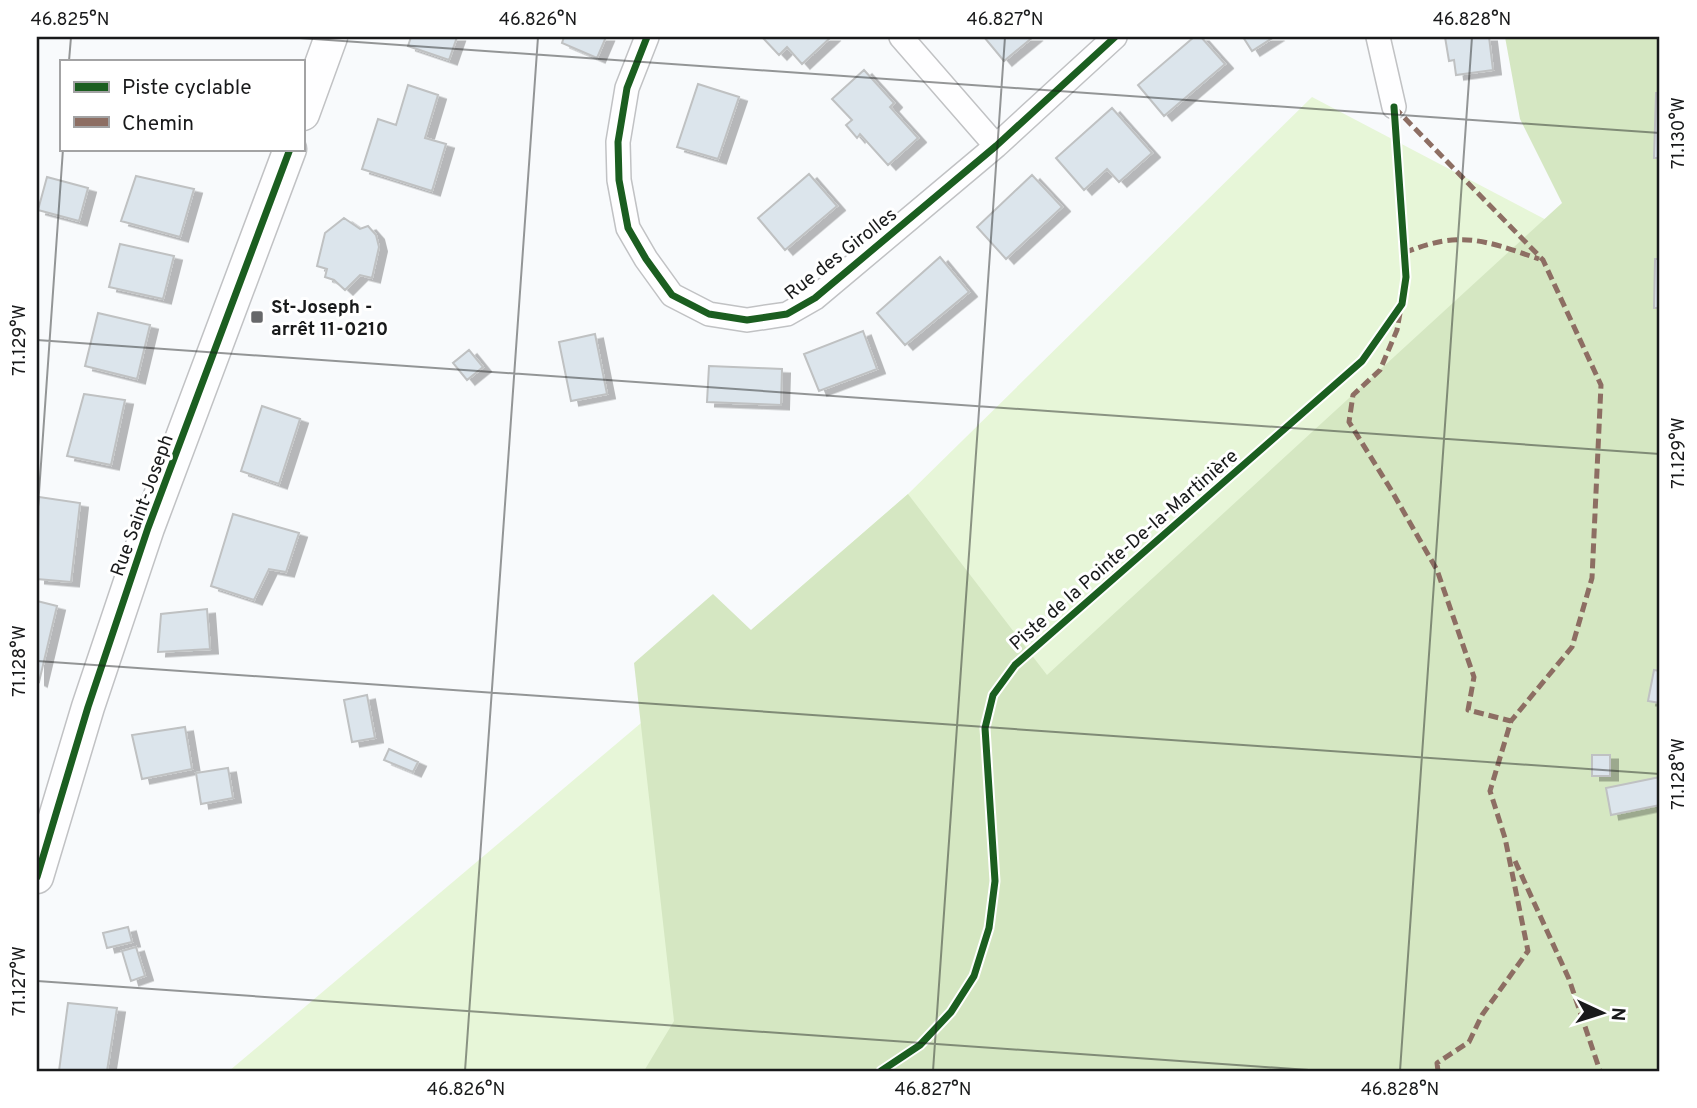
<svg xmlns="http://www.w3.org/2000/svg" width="1697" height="1108" font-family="Overpass,sans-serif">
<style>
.green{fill:#e7f6d8}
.forest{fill:#d5e7c2}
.building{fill:#dce5ec;stroke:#bfc1c2;stroke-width:2;filter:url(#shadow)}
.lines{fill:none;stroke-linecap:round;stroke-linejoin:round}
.street-casing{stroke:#c1c2c4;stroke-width:26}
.secondary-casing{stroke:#c1c2c4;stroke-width:35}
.street{stroke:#fefeff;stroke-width:23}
.secondary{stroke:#fefeff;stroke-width:32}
.quiet{stroke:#8d6e63;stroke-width:5;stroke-dasharray:10 5;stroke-linecap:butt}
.cycleway-casing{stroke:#fff;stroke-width:11}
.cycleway{stroke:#1b5e20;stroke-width:7}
.ticks{fill:none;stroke:#191a1b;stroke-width:2;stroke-opacity:0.45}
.poi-dot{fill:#67686a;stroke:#fff;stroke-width:2.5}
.labels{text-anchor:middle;stroke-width:6;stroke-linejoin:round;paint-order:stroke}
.street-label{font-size:19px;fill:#191a1b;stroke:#fff}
.poi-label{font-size:19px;font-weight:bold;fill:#191a1b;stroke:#fff;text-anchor:start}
.neatline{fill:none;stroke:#191a1b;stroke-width:2.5}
.ticks-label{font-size:18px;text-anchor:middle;fill:#191a1b}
</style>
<defs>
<filter id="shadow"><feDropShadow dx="8" dy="4.5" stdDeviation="0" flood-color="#0004"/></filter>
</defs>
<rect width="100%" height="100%" fill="#f8fafc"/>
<!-- green -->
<path class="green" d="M 1312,97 L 1577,236 L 1545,1071 L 229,1071 L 750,631 L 908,494 Z"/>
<!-- forest -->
<path class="forest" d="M 1505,37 L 1660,37 L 1660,1071 L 644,1071 L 674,1021 L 634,663 L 713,594 L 751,630 L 908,494 L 1047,675 L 1562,203 L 1520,119 Z"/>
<!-- building -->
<path class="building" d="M 411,37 L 457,37 L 449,60 L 408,46 Z
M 564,37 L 606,37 L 597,58 L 562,43 Z
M 762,37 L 831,37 L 802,64 L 787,47 L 779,55 Z
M 984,37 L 1033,37 L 1004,61 Z
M 1194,37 L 1201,37 L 1225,64 L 1164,116 L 1138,85 Z
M 1243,37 L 1274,37 L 1252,51 Z
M 1445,37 L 1489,37 L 1493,70 L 1456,75 L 1454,60 L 1449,61 Z
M 864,70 L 894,103 L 890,107 L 918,138 L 888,165 L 860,134 L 857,138 L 846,125 L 852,120 L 832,99 Z
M 698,84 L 739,97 L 718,159 L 677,147 Z
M 408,85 L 438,95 L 425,138 L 446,144 L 432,191 L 362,169 L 378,119 L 396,125 Z
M 1656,93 L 1660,93 L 1660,158 L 1654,158 Z
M 1112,108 L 1152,153 L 1119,182 L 1107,169 L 1084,190 L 1056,158 Z
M 809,174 L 837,206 L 785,250 L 758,218 Z
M 1032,175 L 1062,207 L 1006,259 L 977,227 Z
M 136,176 L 194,189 L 180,237 L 121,221 Z
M 47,177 L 88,188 L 79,221 L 38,210 Z
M 344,218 L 360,229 L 368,226 L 376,235 L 379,247 L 372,278 L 360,275 L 345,290 L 334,280 L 325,277 L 327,269 L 317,266 L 325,233 Z
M 120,244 L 174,256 L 163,299 L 109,287 Z
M 940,257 L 969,292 L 905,345 L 877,313 Z
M 1655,259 L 1660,259 L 1660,308 L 1654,308 Z
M 98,313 L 150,325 L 137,379 L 85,366 Z
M 863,331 L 877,369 L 819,391 L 804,354 Z
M 595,334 L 607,394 L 571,401 L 559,342 Z
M 469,350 L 483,367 L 467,380 L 453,363 Z
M 709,366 L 782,369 L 781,405 L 707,402 Z
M 84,394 L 125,400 L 111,465 L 67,456 Z
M 262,406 L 300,419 L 279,484 L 241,471 Z
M 39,497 L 80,503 L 71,582 L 37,579 Z
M 233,514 L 299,533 L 286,572 L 269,569 L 254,600 L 211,586 Z
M 37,601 L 57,606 L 39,682 L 37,681 Z
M 207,609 L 210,649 L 158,652 L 161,614 Z
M 1654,670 L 1660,671 L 1660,703 L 1648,701 Z
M 367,695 L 375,738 L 352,742 L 344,700 Z
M 185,727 L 192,769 L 142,779 L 132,735 Z
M 389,749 L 418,762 L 413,772 L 384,760 Z
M 1592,755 L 1610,755 L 1610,776 L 1592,776 Z
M 228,768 L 233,798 L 201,804 L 196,773 Z
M 1660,777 L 1660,805 L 1611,815 L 1606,788 Z
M 128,927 L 132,942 L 107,948 L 103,933 Z
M 136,947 L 145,976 L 131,981 L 122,951 Z
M 68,1003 L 117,1008 L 107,1071 L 59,1071 Z"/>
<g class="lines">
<!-- street casing -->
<g class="street-casing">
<path id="street" d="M 647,37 L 627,88 L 618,142 L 619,180 L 628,228 L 646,259 L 672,295 L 709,314 L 747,320 L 787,314 L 815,298 L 996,146 L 1115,37
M 901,37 L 996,146
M 1378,37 L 1394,107"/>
</g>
<!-- secondary casing -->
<g class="secondary-casing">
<path id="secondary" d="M 303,114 L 331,37
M 37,877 L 88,707 L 148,528 L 290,149"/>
</g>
<!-- street -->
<use href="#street" class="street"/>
<!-- secondary -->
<use href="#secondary" class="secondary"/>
<!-- quiet -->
<path class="quiet" d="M 1394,107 L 1543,260 L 1601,385 L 1592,578 L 1572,647 L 1511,721
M 1404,253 C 1460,230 1484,240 1539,259
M 1400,313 L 1397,330 L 1380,370 L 1353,395 L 1349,422 L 1390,488 L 1437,570 L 1474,677 L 1468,710 L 1511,721 L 1490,791 L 1505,838 L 1528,951 L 1482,1015 L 1469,1042 L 1437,1063 L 1438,1071
M 1515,861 L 1569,979 L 1600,1071"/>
<!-- cycleway casing -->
<g class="cycleway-casing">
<path id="cycleway" d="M 647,37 L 627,88 L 618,142 L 619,180 L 628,228 L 646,259 L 672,295 L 709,314 L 747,320 L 787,314 L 815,298 L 996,146 L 1115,37
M 37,877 L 88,707 L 148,528 L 290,149
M 881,1071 L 920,1045 L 951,1012 L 974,976 L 989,928 L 995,881 L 985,728 L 993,695 L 1015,665 L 1362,361 L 1402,304 L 1406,277 L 1394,107"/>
</g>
<!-- cycleway -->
<use href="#cycleway" class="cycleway"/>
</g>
<!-- ticks -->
<path class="ticks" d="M 286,37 L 1660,133M 69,61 L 71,37M 37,340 L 1660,454M 37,521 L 63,149M 37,661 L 1660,774M 37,981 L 1323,1071M 465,1071 L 538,37M 933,1071 L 1005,37M 1400,1071 L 1472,37"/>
<!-- markers -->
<rect class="poi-dot" x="250" y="310" width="14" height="14" rx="3.5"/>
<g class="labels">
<!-- street labels -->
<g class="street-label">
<text transform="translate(840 253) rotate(-38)" y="7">Rue des Girolles</text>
<text transform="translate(141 505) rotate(-70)" y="7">Rue Saint-Joseph</text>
<text transform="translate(1123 549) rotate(-41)" y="7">Piste de la Pointe-De-la-Martinière</text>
</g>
<!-- poi labels -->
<g class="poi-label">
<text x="271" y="313">St-Joseph -<tspan x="271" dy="22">arrêt 11-0210</tspan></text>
</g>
</g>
<!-- border -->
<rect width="1697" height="1108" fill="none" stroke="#ffffff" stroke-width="77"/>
<!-- legend -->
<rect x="60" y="60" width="245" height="91" fill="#ffffff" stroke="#a3a3a4" stroke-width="2"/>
<rect x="74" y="82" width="35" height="10" fill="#1b5e20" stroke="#a3a3a4" stroke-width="2"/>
<text x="122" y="94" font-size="21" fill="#191a1b">Piste cyclable</text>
<rect x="74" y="117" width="35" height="10" fill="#8d6e63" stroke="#a3a3a4" stroke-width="2"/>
<text x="122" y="130" font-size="21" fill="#191a1b">Chemin</text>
<!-- north arrow -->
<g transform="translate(1602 1013) rotate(94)" stroke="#ffffff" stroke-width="5" paint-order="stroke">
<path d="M0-5L12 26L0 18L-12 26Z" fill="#191a1b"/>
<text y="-10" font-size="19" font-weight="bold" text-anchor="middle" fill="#191a1b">N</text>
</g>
<rect x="38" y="38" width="1620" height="1032" class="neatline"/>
<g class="ticks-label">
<text x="70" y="25">46.825°N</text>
<text x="538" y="25">46.826°N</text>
<text x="1005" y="25">46.827°N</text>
<text x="1472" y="25">46.828°N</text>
<text transform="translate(1678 133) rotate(-90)" y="6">71.130°W</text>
<text transform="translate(19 340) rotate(-90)" y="6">71.129°W</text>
<text transform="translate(1678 453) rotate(-90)" y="6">71.129°W</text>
<text transform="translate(19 661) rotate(-90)" y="6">71.128°W</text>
<text transform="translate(1678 774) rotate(-90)" y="6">71.128°W</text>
<text transform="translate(19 981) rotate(-90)" y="6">71.127°W</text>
<text x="466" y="1095">46.826°N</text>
<text x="933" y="1095">46.827°N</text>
<text x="1400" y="1095">46.828°N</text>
</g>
</svg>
